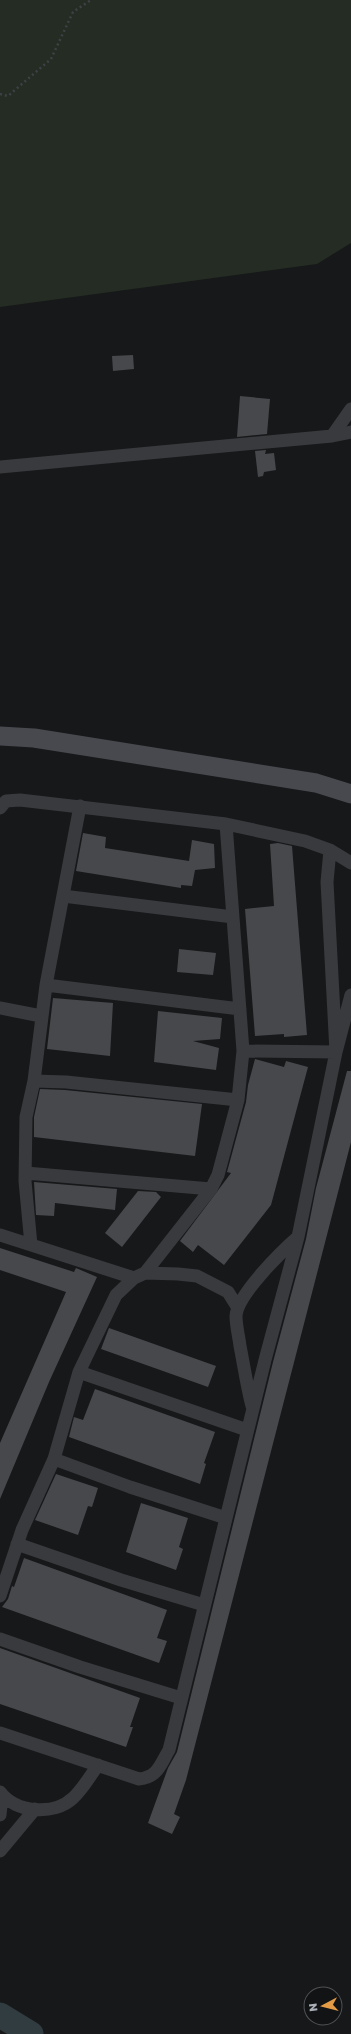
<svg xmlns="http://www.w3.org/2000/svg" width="351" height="2034" font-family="'Golos Text',sans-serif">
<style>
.green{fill:#242c24}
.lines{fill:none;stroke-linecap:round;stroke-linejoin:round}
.river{stroke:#313c41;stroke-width:25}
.building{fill:#46484c}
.path{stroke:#3f4145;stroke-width:2.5;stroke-dasharray:2 3;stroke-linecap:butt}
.street{stroke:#393a3e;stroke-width:13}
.secondary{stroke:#47494e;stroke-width:19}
</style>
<rect width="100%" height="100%" fill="#171819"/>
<!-- green -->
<path class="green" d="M 0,0 L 351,0 L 351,243 L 317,264 L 0,307 Z"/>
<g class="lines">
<!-- river -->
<path class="river" d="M 0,2015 L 31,2034"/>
</g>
<!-- building -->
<path class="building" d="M 133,355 L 134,369 L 113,371 L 112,356 Z
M 240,396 L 270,399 L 267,434 L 237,437 Z
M 266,450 L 265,454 L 274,453 L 276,470 L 264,472 L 263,476 L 258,477 L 255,451 Z
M 83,833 L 106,837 L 105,848 L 189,861 L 192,840 L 214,844 L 215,868 L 195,870 L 192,886 L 181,885 L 181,888 L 76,871 Z
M 278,843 L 292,846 L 307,1035 L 284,1037 L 284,1034 L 255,1036 L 245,909 L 274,906 L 270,844 Z
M 179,949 L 216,953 L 213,975 L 177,972 Z
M 53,998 L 113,1003 L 110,1056 L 47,1049 Z
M 158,1011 L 222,1018 L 220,1039 L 193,1041 L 219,1048 L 216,1070 L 154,1062 Z
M 255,1059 L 284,1067 L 286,1061 L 308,1067 L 271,1205 L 224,1265 L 198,1245 L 193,1252 L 180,1241 L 231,1173 L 227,1172 L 246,1102 L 248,1085 Z
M 347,1071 L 351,1071 L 351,1142 L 186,1780 L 174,1814 L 180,1817 L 172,1834 L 148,1823 L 168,1768 L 177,1752 L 273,1362 L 306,1239 L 316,1188 Z
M 40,1089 L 65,1090 L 202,1104 L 195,1156 L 34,1137 L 34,1117 Z
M 34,1182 L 117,1189 L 115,1210 L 55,1203 L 54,1216 L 36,1215 Z
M 138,1191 L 156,1192 L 161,1197 L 122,1247 L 105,1233 Z
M 0,1248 L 74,1272 L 76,1268 L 97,1277 L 49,1382 L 0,1499 L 0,1443 L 66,1292 L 0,1270 Z
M 109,1328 L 216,1366 L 208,1387 L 101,1349 Z
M 95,1389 L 215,1432 L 204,1463 L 206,1464 L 200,1484 L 69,1437 L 74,1417 L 83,1420 Z
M 56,1474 L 98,1488 L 92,1507 L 88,1506 L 78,1535 L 35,1520 Z
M 141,1503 L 188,1518 L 179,1547 L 183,1549 L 176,1570 L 126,1552 Z
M 24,1558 L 167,1610 L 157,1638 L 167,1641 L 159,1663 L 2,1607 L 8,1599 L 12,1586 L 14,1587 Z
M 0,1648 L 140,1698 L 130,1727 L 133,1727 L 126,1747 L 0,1704 Z"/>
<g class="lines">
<!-- path -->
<path class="path" d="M 0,94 L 8,96 L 51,59 L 73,12 L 91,0"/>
<!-- street -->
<path class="street" d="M 332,436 L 351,409
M 0,467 L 332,436 L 351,432
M 0,808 L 6,801 L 20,800 L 226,824 L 305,841 L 330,850 L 351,863
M 63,896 L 233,917
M 46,985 L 240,1009
M 0,1008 L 41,1016
M 243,1051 L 336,1052 L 327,882 L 330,850
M 34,1081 L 66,1082 L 238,1100
M 26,1173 L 211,1189
M 0,1235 L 134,1278
M 31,1245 L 25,1181 L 26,1117 L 34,1081 L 46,985 L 80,806
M 145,1273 L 211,1189 L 218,1175 L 238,1100 L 243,1051 L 226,824
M 79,1372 L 247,1430
M 252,1406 C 247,1387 244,1366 240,1346 C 239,1337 236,1326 236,1316 C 237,1295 282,1251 298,1237
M 54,1459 L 130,1487 L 226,1518
M 17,1544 L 121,1580 L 204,1605
M 0,1596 L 22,1530 L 54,1459 L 79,1372 L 116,1295 L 134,1278 L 145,1273 L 178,1274 L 197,1276 L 228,1292 L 238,1308
M 0,1639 L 80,1667 L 181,1698
M 0,1733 L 139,1779 C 158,1777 160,1765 169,1750 L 265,1360 L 298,1237 L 336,1052 L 351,995
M 0,1792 C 16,1813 54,1816 73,1798 C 83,1789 90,1776 98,1765
M 0,1815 L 2,1795
M 0,1851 L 35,1809"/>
<!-- secondary -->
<path class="secondary" d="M 0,736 L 34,738 L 316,783 L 351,794"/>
</g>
<!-- north arrow -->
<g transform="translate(323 2006) rotate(263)"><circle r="19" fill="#121314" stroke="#4f5256"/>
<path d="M0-3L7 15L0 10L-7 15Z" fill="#e49b45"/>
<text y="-6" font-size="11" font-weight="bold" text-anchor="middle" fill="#abb0b8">N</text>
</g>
</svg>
